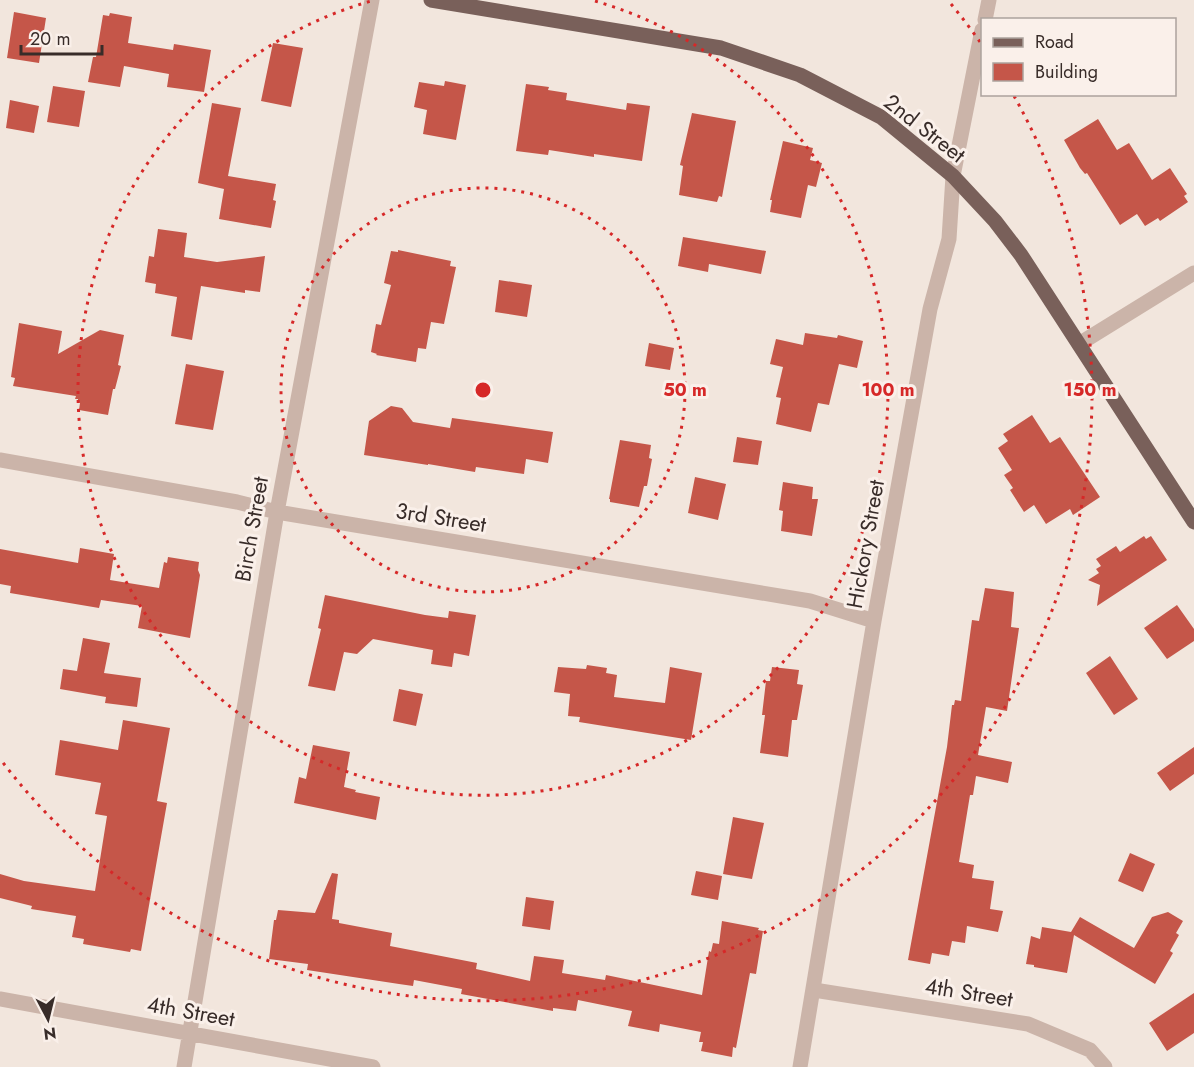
<svg xmlns="http://www.w3.org/2000/svg" width="1194" height="1067" font-family="Jost,sans-serif">
<style>
.building{fill:#c55649}
.lines{fill:none;stroke-linecap:round;stroke-linejoin:round}
.minor{stroke:#cbb4a9;stroke-width:15}
.primary{stroke:#79605a;stroke-width:15}
.ring{fill:none;stroke:#d62828;stroke-width:3;stroke-dasharray:3 6}
.labels{text-anchor:middle;stroke-width:6;stroke-linejoin:round;paint-order:stroke}
.street-label{font-size:22px;fill:#382c29;stroke:#faf0ea}
.centre{fill:#d62828;stroke:#faf0ea;stroke-width:3}
.ring-label{font-size:18px;text-anchor:middle;font-weight:bold;fill:#d62828;stroke:#faf0ea;stroke-width:6;stroke-linejoin:round;paint-order:stroke}
</style>
<rect width="100%" height="100%" fill="#f2e6dd"/>
<!-- building -->
<path class="building" d="M 14,12 L 46,18 L 39,63 L 7,58 Z
M 110,13 L 132,17 L 128,43 L 173,50 L 174,44 L 211,50 L 204,92 L 167,87 L 169,74 L 124,66 L 120,87 L 88,82 L 93,57 L 96,57 L 103,15 L 109,16 Z
M 273,43 L 303,48 L 291,107 L 261,101 Z
M 445,81 L 466,85 L 456,140 L 423,134 L 427,110 L 414,107 L 419,82 L 444,86 Z
M 526,84 L 549,87 L 548,90 L 567,93 L 566,100 L 626,110 L 627,103 L 650,106 L 642,161 L 594,154 L 594,157 L 549,150 L 548,155 L 516,151 Z
M 53,86 L 85,91 L 79,127 L 47,122 Z
M 10,100 L 39,106 L 34,133 L 6,128 Z
M 212,103 L 241,108 L 228,176 L 276,184 L 273,200 L 276,201 L 271,228 L 219,219 L 224,189 L 198,183 Z
M 692,113 L 736,121 L 722,197 L 719,196 L 717,202 L 679,195 L 683,166 L 680,165 Z
M 1098,119 L 1117,150 L 1129,143 L 1152,180 L 1170,168 L 1187,194 L 1184,196 L 1188,202 L 1160,221 L 1158,218 L 1145,226 L 1137,214 L 1120,225 L 1087,173 L 1085,174 L 1080,168 L 1064,140 Z
M 783,141 L 813,148 L 810,160 L 822,163 L 816,187 L 808,185 L 801,218 L 770,212 L 772,200 L 770,200 Z
M 158,229 L 187,233 L 184,257 L 217,262 L 265,256 L 260,292 L 245,290 L 245,293 L 201,286 L 192,340 L 171,336 L 177,297 L 155,293 L 156,284 L 145,282 L 149,256 L 154,257 Z
M 683,237 L 766,251 L 761,274 L 709,264 L 708,272 L 678,266 Z
M 398,250 L 451,261 L 450,266 L 456,267 L 444,324 L 431,322 L 426,349 L 418,348 L 416,362 L 376,355 L 377,354 L 371,352 L 376,324 L 381,325 L 391,285 L 384,283 L 391,251 L 398,252 Z
M 499,280 L 532,285 L 527,317 L 495,312 Z
M 19,323 L 62,331 L 58,354 L 100,330 L 124,335 L 118,365 L 121,366 L 115,389 L 113,389 L 108,415 L 79,410 L 80,403 L 78,402 L 78,399 L 75,399 L 76,396 L 13,386 L 15,378 L 11,377 Z
M 805,333 L 837,338 L 838,335 L 863,341 L 857,368 L 839,364 L 829,405 L 818,403 L 811,432 L 776,424 L 781,398 L 776,397 L 783,367 L 770,364 L 776,339 L 803,345 Z
M 649,343 L 674,348 L 670,370 L 645,366 Z
M 186,364 L 224,371 L 213,430 L 175,424 Z
M 391,406 L 402,408 L 413,422 L 450,428 L 452,418 L 553,432 L 548,463 L 526,459 L 524,474 L 476,467 L 475,472 L 428,464 L 428,465 L 364,455 L 369,421 Z
M 1032,415 L 1050,443 L 1060,437 L 1100,497 L 1073,515 L 1070,509 L 1046,524 L 1034,505 L 1024,512 L 1010,490 L 1013,488 L 1004,475 L 1012,470 L 998,448 L 1008,441 L 1003,434 Z
M 737,437 L 762,441 L 758,465 L 733,462 Z
M 620,440 L 651,445 L 649,458 L 652,459 L 647,486 L 644,486 L 639,507 L 610,502 L 610,499 L 609,499 Z
M 695,477 L 726,484 L 718,520 L 688,513 Z
M 783,482 L 813,487 L 812,499 L 818,499 L 812,536 L 781,531 L 783,511 L 779,510 Z
M 1144,536 L 1146,539 L 1151,536 L 1167,560 L 1097,606 L 1100,585 L 1088,580 L 1099,573 L 1096,569 L 1101,566 L 1096,559 L 1116,546 L 1120,552 Z
M 80,548 L 114,554 L 110,580 L 159,588 L 164,562 L 167,563 L 168,557 L 199,562 L 198,570 L 200,575 L 190,638 L 138,628 L 142,606 L 101,600 L 99,608 L 10,593 L 11,586 L 0,584 L 0,549 L 78,563 Z
M 985,588 L 1014,592 L 1011,627 L 1019,628 L 1007,711 L 986,707 L 978,755 L 1012,762 L 1008,783 L 976,776 L 973,795 L 970,795 L 959,862 L 974,865 L 972,878 L 994,881 L 990,909 L 1003,911 L 998,932 L 967,926 L 965,943 L 952,941 L 949,956 L 932,953 L 930,964 L 908,960 L 947,747 L 952,705 L 954,705 L 955,700 L 961,701 L 972,620 L 979,621 Z
M 325,595 L 425,615 L 448,618 L 449,611 L 476,615 L 469,656 L 454,653 L 452,667 L 431,664 L 433,650 L 373,639 L 357,654 L 344,652 L 335,691 L 308,686 L 321,629 L 318,628 Z
M 1177,605 L 1194,629 L 1194,641 L 1167,659 L 1144,628 Z
M 83,638 L 110,643 L 104,673 L 141,678 L 137,707 L 105,703 L 106,697 L 60,689 L 63,669 L 77,671 Z
M 1110,656 L 1138,699 L 1114,715 L 1086,673 Z
M 587,665 L 607,668 L 606,673 L 617,675 L 614,697 L 665,703 L 670,667 L 702,673 L 691,740 L 579,722 L 580,717 L 568,716 L 570,694 L 554,692 L 558,667 L 586,669 Z
M 772,667 L 799,670 L 797,684 L 803,685 L 797,720 L 792,720 L 788,757 L 760,753 L 765,715 L 762,715 L 766,681 L 770,681 Z
M 399,689 L 423,694 L 416,726 L 393,721 Z
M 123,720 L 170,728 L 157,801 L 167,803 L 141,951 L 131,949 L 130,952 L 83,944 L 84,939 L 72,937 L 76,916 L 31,909 L 32,906 L 0,898 L 0,874 L 24,881 L 95,891 L 107,816 L 95,814 L 101,783 L 55,775 L 60,740 L 118,750 Z
M 313,745 L 350,752 L 344,787 L 356,790 L 355,792 L 380,797 L 376,820 L 294,803 L 299,777 L 306,779 Z
M 1194,747 L 1194,774 L 1170,791 L 1157,773 Z
M 733,817 L 764,823 L 752,879 L 723,874 Z
M 1130,853 L 1155,864 L 1143,892 L 1118,881 Z
M 696,871 L 722,876 L 718,900 L 691,895 Z
M 332,873 L 338,874 L 332,919 L 339,920 L 339,923 L 392,933 L 390,946 L 477,963 L 476,969 L 530,981 L 534,956 L 564,960 L 562,973 L 605,980 L 606,975 L 702,995 L 709,951 L 711,952 L 713,943 L 719,944 L 722,921 L 759,928 L 758,930 L 763,931 L 756,974 L 750,973 L 736,1048 L 733,1047 L 732,1057 L 701,1051 L 703,1042 L 699,1042 L 701,1032 L 660,1024 L 659,1032 L 628,1026 L 632,1011 L 578,1000 L 576,1011 L 553,1008 L 553,1011 L 461,994 L 462,989 L 414,980 L 413,986 L 399,984 L 307,970 L 308,964 L 269,959 L 274,920 L 276,920 L 278,910 L 315,913 Z
M 526,897 L 554,901 L 550,930 L 522,926 Z
M 1168,912 L 1183,921 L 1176,933 L 1179,935 L 1170,951 L 1173,953 L 1155,984 L 1074,935 L 1067,973 L 1034,967 L 1034,965 L 1026,964 L 1031,936 L 1040,939 L 1042,927 L 1071,932 L 1080,917 L 1134,948 L 1152,917 Z
M 1194,993 L 1194,1033 L 1167,1051 L 1149,1023 Z"/>
<g class="lines">
<!-- minor -->
<path class="minor" d="M 985,20 L 989,0
M 1079,344 L 1194,273
M 0,460 L 237,502 L 277,512 L 810,601 L 874,621
M 814,990 L 1028,1024 L 1090,1050 L 1105,1067
M 0,999 L 373,1067
M 184,1067 L 277,512 L 372,0
M 800,1067 L 874,621 L 930,309 L 949,239 L 953,176 L 982,30"/>
<!-- primary -->
<path class="primary" d="M 431,0 L 721,48 L 800,75 L 881,117 L 953,176 L 995,221 L 1021,255 L 1194,522"/>
</g>
<!-- distance rings -->
<g class="ring">
<circle cx="483" cy="390" r="202"/>
<path d="M595 1A405 405 0 1 1 371 1"/>
<path d="M951 4A607 607 0 0 1 980 42M1014 96A607 607 0 0 1 1 760"/>
</g>
<g class="labels">
<!-- street labels -->
<g class="street-label">
<text transform="translate(925 128) rotate(38)" y="8">2nd Street</text>
<text transform="translate(441 517) rotate(9)" y="8">3rd Street</text>
<text transform="translate(251 529) rotate(-80)" y="8">Birch Street</text>
<text transform="translate(865 544) rotate(-80)" y="8">Hickory Street</text>
<text transform="translate(969 992) rotate(9)" y="8">4th Street</text>
<text transform="translate(191 1011) rotate(10)" y="8">4th Street</text>
</g>
</g>
<circle cx="483" cy="390" r="9" class="centre"/>
<g class="ring-label">
<text x="685" y="396">50 m</text>
<text x="888" y="396">100 m</text>
<text x="1090" y="396">150 m</text>
</g>
<!-- legend -->
<rect x="981" y="18" width="195" height="78" fill="#faf0ea" stroke="#aca29d" stroke-width="1.5"/>
<rect x="993" y="38" width="30" height="9" fill="#79605a" stroke="#aca29d" stroke-width="1.5"/>
<text x="1035" y="48" font-size="18" fill="#382c29">Road</text>
<rect x="993" y="63" width="30" height="18" fill="#c55649" stroke="#aca29d" stroke-width="1.5"/>
<text x="1035" y="78" font-size="18" fill="#382c29">Building</text>
<!-- north arrow -->
<g transform="translate(48 1019) rotate(173)" stroke="#faf0ea" stroke-width="4.5" paint-order="stroke">
<path d="M0-4.5L10 22L0 15L-10 22Z" fill="#382c29"/>
<text y="-9" font-size="16" font-weight="bold" text-anchor="middle" fill="#382c29">N</text>
</g>
<!-- scale -->
<path d="M21 45v9h81v-9" fill="none" stroke="#382c29" stroke-width="3"/>
<text x="30" y="45" font-size="18" fill="#382c29" stroke="#faf0ea" stroke-width="4.5" paint-order="stroke">20 m</text>
</svg>
